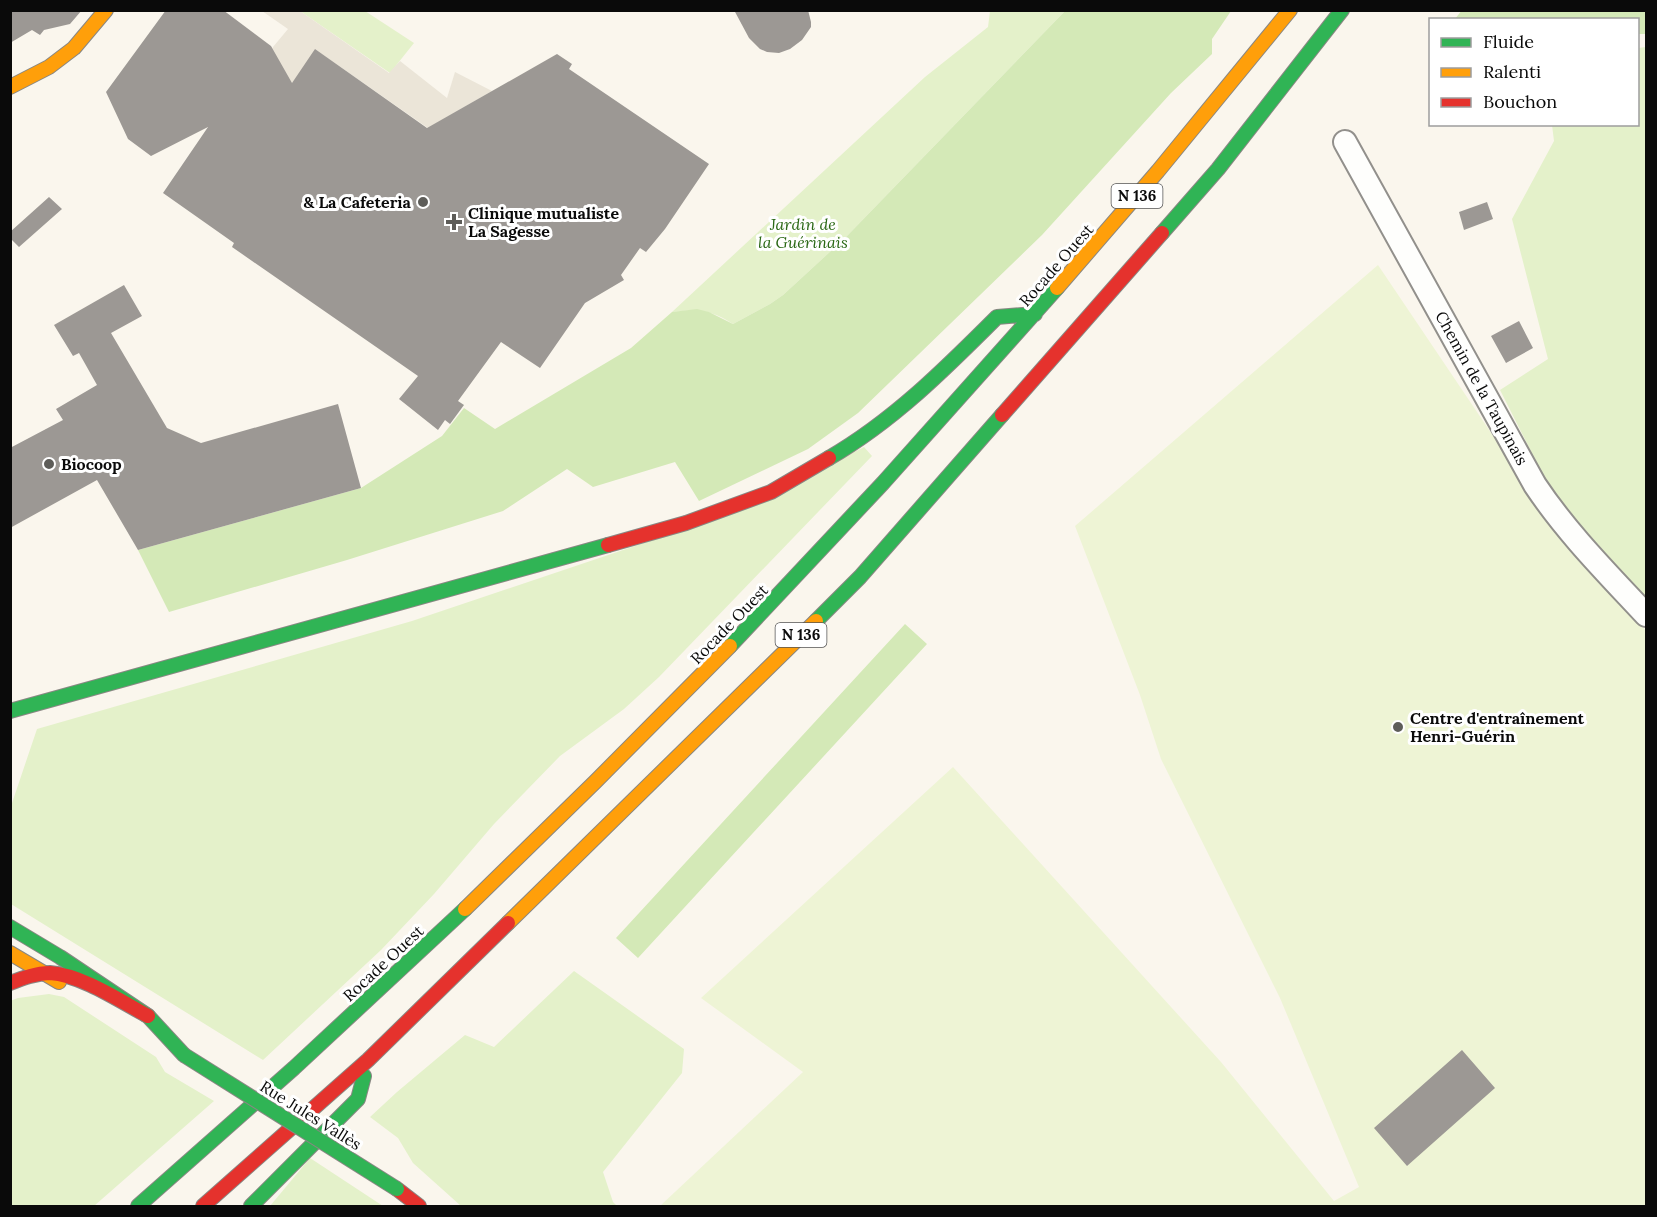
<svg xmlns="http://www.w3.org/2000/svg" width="1657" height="1217" font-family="Lora,serif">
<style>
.green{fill:#e4f1ca}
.forest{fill:#d4e9b7}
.pitch{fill:#eef4d5}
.plaza{fill:#ebe5d8}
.building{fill:#9c9894}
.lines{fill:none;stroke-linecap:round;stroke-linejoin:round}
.street-casing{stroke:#92908c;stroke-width:26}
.fast-casing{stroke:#898783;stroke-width:16}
.slow-casing{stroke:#898783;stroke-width:16}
.jam-casing{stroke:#898783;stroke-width:16}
.street{stroke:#fefefc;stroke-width:22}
.fast{stroke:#30b455;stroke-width:14}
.slow{stroke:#ff9f0a;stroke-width:14}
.jam{stroke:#e5322d;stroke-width:14}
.fast-bridge-casing{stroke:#898783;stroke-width:16;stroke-linecap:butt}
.fast-bridge{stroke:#30b455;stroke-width:14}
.poi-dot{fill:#5e5d59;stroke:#fff;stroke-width:2}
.labels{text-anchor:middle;stroke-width:6;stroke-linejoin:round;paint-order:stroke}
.shield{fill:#fff;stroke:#545454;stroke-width:1.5}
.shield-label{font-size:15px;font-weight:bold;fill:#0a0a0a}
.poi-label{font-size:16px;font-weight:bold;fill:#0a0a0a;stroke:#fff;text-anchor:start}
.park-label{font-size:16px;font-style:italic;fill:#2a6815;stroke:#fff}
.street-label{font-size:16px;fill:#0a0a0a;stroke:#fff}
</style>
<rect width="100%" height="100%" fill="#faf6ed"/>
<!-- green -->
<path class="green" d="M 300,11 L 322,11 L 327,12 L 365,11 L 414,43 L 390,73 Z
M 990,11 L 1065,11 L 845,238 L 783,295 L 770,304 L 733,324 C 710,309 698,309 672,312 L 925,77 L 988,27 Z
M 1646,47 L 1646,602 L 1559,507 L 1500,390 L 1548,359 L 1512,219 L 1554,141 L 1552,125 L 1638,124 L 1638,48 Z
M 864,447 L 872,456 L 659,677 L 624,709 L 560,756 L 494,824 L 434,894 L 381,950 L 263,1060 L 11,904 L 11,806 L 37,729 L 412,621 L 733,513 Z
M 574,971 L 684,1049 L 682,1073 L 603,1172 L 613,1202 L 617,1206 L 461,1206 L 413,1163 L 398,1138 L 370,1117 L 397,1092 L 465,1035 L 494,1047 Z
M 49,994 L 64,997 L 156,1057 L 165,1072 L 214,1101 L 94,1206 L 11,1206 L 10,1001 L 18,998 Z
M 310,1158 L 383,1206 L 270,1206 Z"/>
<!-- forest -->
<path class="forest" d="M 1462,10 L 1646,11 L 1646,34 L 1638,34 L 1638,20 L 1455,19 Z
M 1065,11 L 1231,11 L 1212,39 L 1212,54 L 1171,93 L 1042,235 L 858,413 L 808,449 L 699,501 L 675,462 L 593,487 L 567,469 L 503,511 L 347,560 L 169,612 L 138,550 L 361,488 L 442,436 L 464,408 L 495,429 L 631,348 L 672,312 L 697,309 L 709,312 L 733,324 L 770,304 L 783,295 L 845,238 Z
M 905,624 L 927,644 L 638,958 L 616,938 Z"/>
<!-- pitch -->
<path class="pitch" d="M 1378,265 L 1545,513 L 1646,631 L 1646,1206 L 660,1206 L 803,1072 L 701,998 L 953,767 L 1221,1062 L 1334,1201 L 1359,1187 L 1280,998 L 1161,759 L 1140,695 L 1075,526 Z"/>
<!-- plaza -->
<path class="plaza" d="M 262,11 L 300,11 L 389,73 L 400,61 L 447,98 L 455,72 L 492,91 L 428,128 L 316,50 L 288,89 L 267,60 L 273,47 L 288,29 Z"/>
<!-- building -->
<path class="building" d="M 10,10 L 82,10 L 70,24 L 44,30 L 40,35 L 32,30 L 10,43 Z
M 166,10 L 223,10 L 271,46 L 292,83 L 315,49 L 427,128 L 557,54 L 572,64 L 569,69 L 709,164 L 665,229 L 646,252 L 640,248 L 621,275 L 624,280 L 585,303 L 540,368 L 501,342 L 458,401 L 464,405 L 450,424 L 445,420 L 438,430 L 399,399 L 418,376 L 232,247 L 234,243 L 163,193 L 208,127 L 151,156 L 128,139 L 106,92 Z
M 734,10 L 808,10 L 811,22 L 811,27 L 802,40 L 790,49 L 779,53 L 767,52 L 760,49 L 749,38 Z
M 49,197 L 62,209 L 19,247 L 10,238 L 10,232 Z
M 1487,202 L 1493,219 L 1464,230 L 1459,212 Z
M 124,285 L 142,316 L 111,333 L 167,428 L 201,443 L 338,404 L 361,488 L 138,550 L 97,480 L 10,528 L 10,448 L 63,420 L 56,409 L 97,385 L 79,353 L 73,356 L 54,325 Z
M 1519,321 L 1533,348 L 1506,363 L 1491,336 Z
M 1462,1050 L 1495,1088 L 1407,1166 L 1374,1128 Z"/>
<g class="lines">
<!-- street casing -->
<g class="street-casing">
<path id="street" d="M 1345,142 L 1535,485 C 1567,533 1607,573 1646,615"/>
</g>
<!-- fast casing -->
<g class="fast-casing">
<path id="fast" d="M 1162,233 L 1218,169 L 1342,10
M 829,458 C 893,421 945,369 997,317 L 1035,314
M 816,621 L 860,577 L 1002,415
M 730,646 L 883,483 L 1057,288
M 10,711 L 608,545
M 10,927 L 60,957 L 148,1016 L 184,1055
M 138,1206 L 294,1068 L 465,909
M 251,1206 L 358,1099 L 364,1076"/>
</g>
<!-- slow casing -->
<g class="slow-casing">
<path id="slow" d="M 10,87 L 49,67 L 74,48 L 106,10
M 1057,288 L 1158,171 L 1290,10
M 465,909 L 595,782 L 730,646
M 508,923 L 816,621
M 10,953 L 59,982"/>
</g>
<!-- jam casing -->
<g class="jam-casing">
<path id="jam" d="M 1002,415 L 1162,233
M 608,545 L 686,523 L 771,492 L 829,458
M 10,983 C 23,978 36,973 50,973 C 82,975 120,1001 148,1016
M 397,1189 L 419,1206
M 203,1206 L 368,1060 L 508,923"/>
</g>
<!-- street -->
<use href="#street" class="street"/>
<!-- fast -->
<use href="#fast" class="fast"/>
<!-- slow -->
<use href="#slow" class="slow"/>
<!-- jam -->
<use href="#jam" class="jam"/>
<!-- fast-bridge casing -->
<g class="fast-bridge-casing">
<path id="fast-bridge" d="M 184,1055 L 397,1189"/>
</g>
<!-- fast-bridge -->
<use href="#fast-bridge" class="fast-bridge"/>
</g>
<!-- markers -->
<g class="poi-dot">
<circle cx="423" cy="202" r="6"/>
<path d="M451 213h6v6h6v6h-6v6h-6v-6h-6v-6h6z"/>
<circle cx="49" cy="464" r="6"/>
<circle cx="1398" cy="727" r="6"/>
</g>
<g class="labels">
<!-- shield labels -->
<g class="shield">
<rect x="1111.5" y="184" width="51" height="24" rx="4.5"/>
<rect x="775.5" y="623" width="51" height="24" rx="4.5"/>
</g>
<g class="shield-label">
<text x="1137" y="201">N 136</text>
<text x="801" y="640">N 136</text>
</g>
<!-- poi labels -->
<g class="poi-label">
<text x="411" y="208" text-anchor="end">&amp; La Cafeteria</text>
<text x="468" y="219">Clinique mutualiste<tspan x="468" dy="18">La Sagesse</tspan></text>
<text x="61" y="470">Biocoop</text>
<text x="1410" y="724">Centre d'entraînement<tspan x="1410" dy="18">Henri-Guérin</tspan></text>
</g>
<!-- park labels -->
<g class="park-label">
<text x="803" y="230">Jardin de<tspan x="803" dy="18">la Guérinais</tspan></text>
</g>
<!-- street labels -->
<g class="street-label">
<text transform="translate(1056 265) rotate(-49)" y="6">Rocade Ouest</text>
<text transform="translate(1482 388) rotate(61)" y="6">Chemin de la Taupinais</text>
<text transform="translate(729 624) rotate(-46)" y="6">Rocade Ouest</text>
<text transform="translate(383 963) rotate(-43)" y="6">Rocade Ouest</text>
<text transform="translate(311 1115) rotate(32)" y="6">Rue Jules Vallès</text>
</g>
</g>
<!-- border -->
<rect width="1657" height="1217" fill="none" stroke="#0a0a0a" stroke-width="24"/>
<!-- legend -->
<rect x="1429" y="18" width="210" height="108" fill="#ffffff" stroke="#9d9d9d" stroke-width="1.5"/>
<rect x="1441" y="38" width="30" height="9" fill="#30b455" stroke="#9d9d9d" stroke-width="1.5"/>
<text x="1483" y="48" font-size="18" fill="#0a0a0a">Fluide</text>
<rect x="1441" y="68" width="30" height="9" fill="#ff9f0a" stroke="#9d9d9d" stroke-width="1.5"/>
<text x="1483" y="78" font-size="18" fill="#0a0a0a">Ralenti</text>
<rect x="1441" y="98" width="30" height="9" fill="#e5322d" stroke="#9d9d9d" stroke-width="1.5"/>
<text x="1483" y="108" font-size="18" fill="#0a0a0a">Bouchon</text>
</svg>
